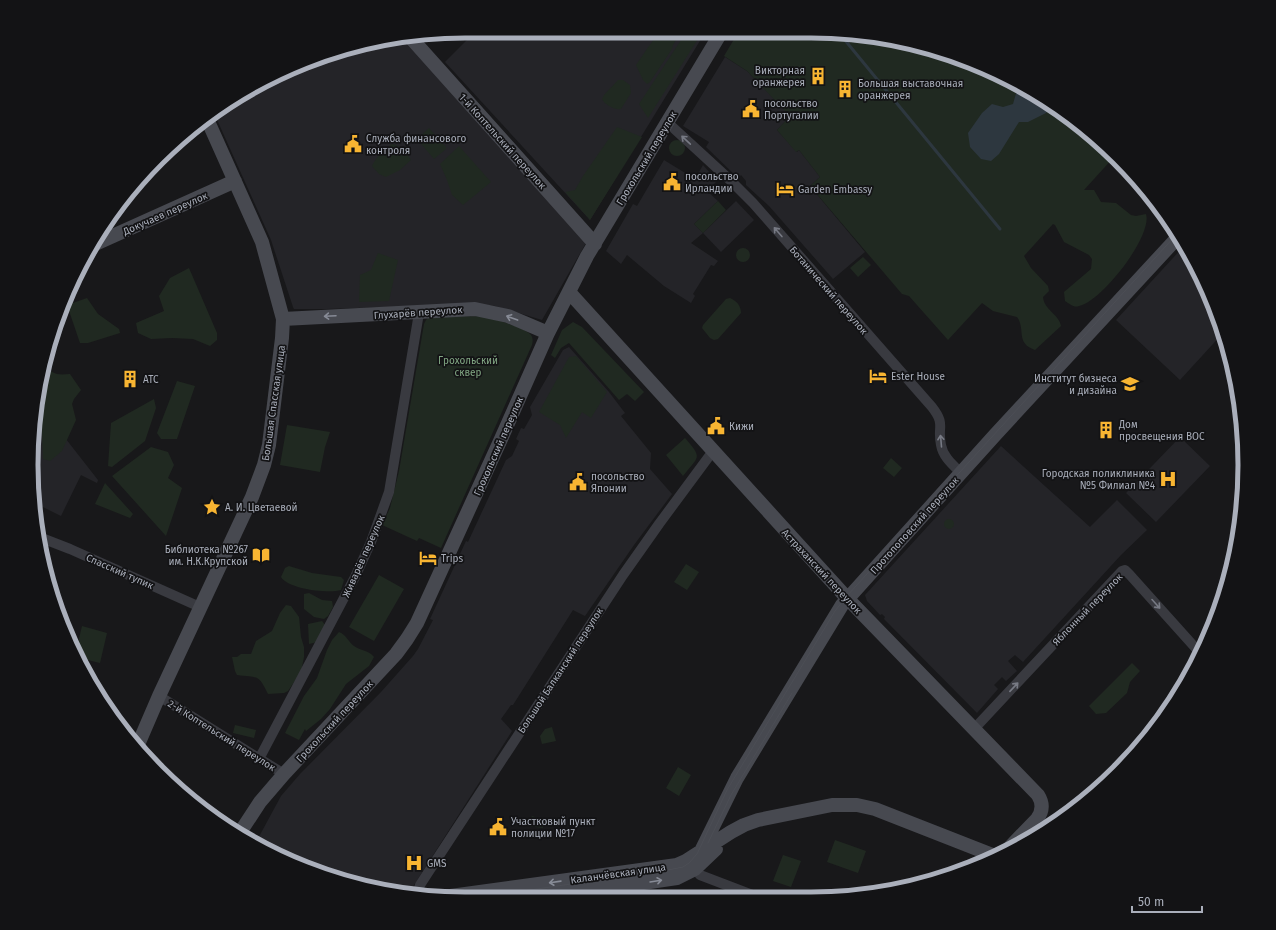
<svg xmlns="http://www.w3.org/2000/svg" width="1276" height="930" font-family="'Fira Sans',sans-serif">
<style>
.built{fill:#242428}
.green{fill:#202921}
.water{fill:#2d373f}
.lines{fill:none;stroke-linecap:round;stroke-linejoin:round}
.stream{stroke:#2d373f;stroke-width:3}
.street{stroke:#393a40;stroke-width:10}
.secondary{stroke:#474950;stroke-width:14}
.tram{stroke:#4c4e55;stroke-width:1}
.oneway{stroke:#777a84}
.oneway2{stroke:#878b96}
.labels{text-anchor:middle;stroke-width:3.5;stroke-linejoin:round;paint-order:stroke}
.poi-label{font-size:10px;fill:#aaafbb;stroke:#131315;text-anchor:start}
.street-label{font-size:10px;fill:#aaafbb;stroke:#131315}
.park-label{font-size:10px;fill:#81a683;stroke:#131315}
.rim{fill:none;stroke:#aaafbb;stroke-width:5}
</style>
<rect width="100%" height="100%" fill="#18181a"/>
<!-- built -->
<path class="built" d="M 476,31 L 706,31 L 590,220 L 445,62 Z
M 406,39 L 586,243 L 542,320 L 495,306 L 480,304 L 327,309 L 294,309 L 293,307 L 271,240 L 214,113 L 224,104 L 299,64 L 352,46 Z
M 725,57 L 747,71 L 791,116 L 777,130 L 797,152 L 799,150 L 820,177 L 810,186 L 865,252 L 833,279 L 769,206 L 746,185 L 746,181 L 741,175 L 738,178 L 706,147 L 709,142 L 683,126 Z
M 664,160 L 695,179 L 703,165 L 717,181 L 707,191 L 718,201 L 694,224 L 703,233 L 736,201 L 754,220 L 721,252 L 703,233 L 691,243 L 718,261 L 714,266 L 711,265 L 693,294 L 695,296 L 691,303 L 664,286 L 627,255 L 621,264 L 606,251 L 633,204 L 637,206 Z
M 1184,246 L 1200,273 L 1223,333 L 1180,380 L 1116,320 Z
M 569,347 L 609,392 L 625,413 L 621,416 L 651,453 L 650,469 L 672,494 L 634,545 L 585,616 L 573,610 L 513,705 L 511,705 L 501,719 L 512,731 L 409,893 L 352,884 L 255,844 L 281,796 L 300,774 L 381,692 L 413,656 L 418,649 L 433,620 L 430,619 L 466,541 L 468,542 L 506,460 L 512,456 L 519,441 L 516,439 L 521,428 L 524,429 L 532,415 L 530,407 L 563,350 Z
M 37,402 L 98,480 L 97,483 L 81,475 L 61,516 L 39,505 L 35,513 L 41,516 L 37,525 L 35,521 L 31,465 Z
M 1180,437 L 1210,466 L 1156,522 L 1126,493 Z
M 1001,446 L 1090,527 L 1117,500 L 1147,530 L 1121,555 L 1023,662 L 1015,655 L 1008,661 L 1017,671 L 1006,681 L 1002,677 L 994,685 L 998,689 L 977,713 L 884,619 L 885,617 L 882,614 L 880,615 L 867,601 L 865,595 Z"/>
<!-- green -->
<path class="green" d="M 660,31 L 681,31 L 673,45 L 672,49 L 650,82 L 647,84 L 643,80 L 636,65 L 649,46 Z
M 687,31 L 703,31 L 648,118 L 639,104 Z
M 739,31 L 811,31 L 923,46 L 977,64 L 1052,104 L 1097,139 L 1114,157 L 1084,190 L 1094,190 L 1101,202 L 1116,203 L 1131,215 L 1136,216 L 1146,214 C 1153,236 1101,302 1079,306 C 1074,308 1070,304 1065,301 L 1064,292 L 1091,269 L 1092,259 L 1089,255 L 1064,242 L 1055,225 L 1053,224 L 1024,256 L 1031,268 L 1048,286 L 1049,291 L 1043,297 C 1044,310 1059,314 1061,326 L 1035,350 C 1015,343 1026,329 1017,317 L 993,311 L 982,303 L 948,340 L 909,296 L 902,294 L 810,186 L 820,177 L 799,150 L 796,152 L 777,130 L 790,116 L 747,71 L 724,56 Z
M 618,80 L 623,80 L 630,85 L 631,93 L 621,109 C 614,110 605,105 602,99 L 604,95 Z
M 617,127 L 642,137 L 590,220 L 565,192 L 575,190 L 583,176 Z
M 429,128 L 446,147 L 446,149 L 434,159 L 417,139 Z
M669 148a8 8 0 1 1 16 0a8 8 0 1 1-16 0Z
M 392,144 C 402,145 406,153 411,160 L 400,170 L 386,177 L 379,174 L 372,166 C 376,157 384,149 392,144 Z
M 459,146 L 491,182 L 463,205 L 452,195 L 447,180 L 440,164 Z
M 718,201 L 726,210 L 703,233 L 694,224 Z
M736 255a7 7 0 1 1 14 0a7 7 0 1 1-14 0Z
M 378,253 L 398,260 L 389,301 L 359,302 L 360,275 L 371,270 Z
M 863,257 L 871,265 L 858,277 L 850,268 Z
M 189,268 L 217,333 L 217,340 L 210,346 L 193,339 L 172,338 L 151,339 L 138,333 L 136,323 L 164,311 L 159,296 L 170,278 Z
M 87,298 L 98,314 L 119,329 L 120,333 L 88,343 L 80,343 L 67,305 Z
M 730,298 C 737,301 741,306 741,313 L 718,339 L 714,340 L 710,338 L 702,328 L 703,325 L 726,299 Z
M 483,316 C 492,318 526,328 531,335 C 533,338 533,341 532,345 L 441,548 L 419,538 L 417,541 L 382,525 L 390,508 L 399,471 L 424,324 L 426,320 L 429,317 Z
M 573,322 L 582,327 L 644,392 L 635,401 L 627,394 L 619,400 L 569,343 L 561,348 L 555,358 L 551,355 L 562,330 Z
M 576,356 L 607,392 L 591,418 L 582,412 L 566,438 L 560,425 L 539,412 L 569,357 Z
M 45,363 C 52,375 57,375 70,374 L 81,390 L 74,399 L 72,404 L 76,420 L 62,451 L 50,461 L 43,459 L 42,434 L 35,427 L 39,381 Z
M 177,381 L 195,386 L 177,439 L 161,439 L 157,433 Z
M 154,399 L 156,408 L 145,441 L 112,467 L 108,466 L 111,423 Z
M 287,425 L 330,432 L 325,447 L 320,472 L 280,465 Z
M 685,438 C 703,459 699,455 683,476 L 666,455 Z
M 151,447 L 168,452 L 174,465 L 168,478 L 182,488 L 166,536 L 112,476 Z
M 891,458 L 902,468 L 894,477 L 883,468 Z
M 105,483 L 133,514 L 130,518 L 95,504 Z
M944 524a5 5 0 1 1 10 0a5 5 0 1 1-10 0Z
M 686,564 L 699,572 L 687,590 L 674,582 Z
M 289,566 L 312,573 L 341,577 L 344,580 L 341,590 C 329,594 288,589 281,577 L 285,568 Z
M 379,575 L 404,589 L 374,641 L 349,627 Z
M 309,593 L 322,600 L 332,601 L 333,607 L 328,616 L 324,619 L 314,617 L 304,609 L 304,594 Z
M 286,605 L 291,606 L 299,617 L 301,637 L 304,647 L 304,657 L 301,672 L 288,691 L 284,693 L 268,694 C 258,674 259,678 237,675 L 235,671 L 232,657 L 237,657 L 241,654 L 251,654 L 256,641 L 272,631 L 280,613 Z
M 322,621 L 325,625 L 317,642 L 309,644 L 308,624 Z
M 82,626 L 107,633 L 100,663 L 80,658 L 76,651 Z
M 339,632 C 347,635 348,642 354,646 C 360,651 369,650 374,657 L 369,666 L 346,684 L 330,709 L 321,719 L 306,731 L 305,729 L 299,740 L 285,733 L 304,696 L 317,678 L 327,650 L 332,640 Z
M 1132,663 L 1140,671 L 1130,682 L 1127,693 L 1106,713 L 1096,714 L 1089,706 Z
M 235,725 L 256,730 L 254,738 L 233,733 Z
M 552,727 L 556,741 L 542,744 L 540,736 L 545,729 Z
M 678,767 L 691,775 L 679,796 L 666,788 Z
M 1054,814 L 1058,819 L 1036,832 Z
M 532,816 L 541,819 L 543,828 L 527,826 Z
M 835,840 L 866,851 L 858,873 L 827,862 Z
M 783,855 L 801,861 L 791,887 L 773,881 Z"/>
<!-- water -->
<path class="water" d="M 1020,87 L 1053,105 L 1046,113 L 1028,122 L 1019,122 L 999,154 L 991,161 L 981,159 L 970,147 L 968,133 L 982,113 L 992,104 L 1003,107 L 1013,104 L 1017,90 Z"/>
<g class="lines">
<!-- stream -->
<path class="stream" d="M 844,39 L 1000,229"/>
<!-- street -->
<path class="street" d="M 668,123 L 730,180 L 753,203 L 932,407 C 946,425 937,426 941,445 C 943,457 953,465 961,473
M 39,537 L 70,549 L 200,607
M 159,696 L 284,774
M 974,729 L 1122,571 L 1125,570 L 1130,575 L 1200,653
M 259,759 L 355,577 L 371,542 L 389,492 L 419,313
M 696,862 L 695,869 L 700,875 L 755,896
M 417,895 L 420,885 L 433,865 L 623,575 L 659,524 L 713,451"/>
<!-- secondary -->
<path class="secondary" d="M 411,38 L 595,244
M 95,244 L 235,181
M 569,292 L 846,597 L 1038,795 C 1043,803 1043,811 1037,819 L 1010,847
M 283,319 L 475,309 L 508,316 L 548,333
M 137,747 L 159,696 L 252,497 L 264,465 L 269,445 L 282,338 L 283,319 L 262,242 L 207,119
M 239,834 L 260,802 L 284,774 L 396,654 L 407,639 L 417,623 L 501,439 L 548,333 L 587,256 L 722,31
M 701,851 L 737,778 L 842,605 L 995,435 L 1178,237
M 548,897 L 677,878 L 695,869 L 716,849
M 436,898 L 677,865 L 686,861 L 731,832 L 744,825 L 758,820 L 832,805 L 857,805 L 875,809 L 995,856"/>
<!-- tram -->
<path class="tram" d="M 708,843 L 731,795 L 792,693
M 474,898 L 668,870 L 683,867 L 689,863 L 697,854 L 727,790 L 835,611 L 846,597 L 1176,235"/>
</g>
<!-- one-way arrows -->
<defs><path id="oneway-shaft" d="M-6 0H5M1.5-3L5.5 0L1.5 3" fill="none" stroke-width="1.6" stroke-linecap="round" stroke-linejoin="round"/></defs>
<g class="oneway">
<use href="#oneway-shaft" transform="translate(686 140) rotate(-137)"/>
<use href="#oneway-shaft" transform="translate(778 232) rotate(-131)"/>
<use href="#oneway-shaft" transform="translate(941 441) rotate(-95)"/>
<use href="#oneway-shaft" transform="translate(1156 604) rotate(48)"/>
<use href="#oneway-shaft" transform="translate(1014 687) rotate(-47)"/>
</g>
<g class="oneway2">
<use href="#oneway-shaft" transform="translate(330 316) rotate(177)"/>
<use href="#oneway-shaft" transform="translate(512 318) rotate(-160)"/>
<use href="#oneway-shaft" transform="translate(656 881) rotate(-9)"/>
<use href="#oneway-shaft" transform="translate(555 882) rotate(172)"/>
</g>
<!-- icons -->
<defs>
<g id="building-bare" transform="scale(1.38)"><path d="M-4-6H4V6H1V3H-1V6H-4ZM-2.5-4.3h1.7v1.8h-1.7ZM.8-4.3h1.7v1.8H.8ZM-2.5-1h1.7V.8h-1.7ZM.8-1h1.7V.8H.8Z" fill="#f8b532" stroke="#131315" stroke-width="2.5" paint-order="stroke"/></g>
<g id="civic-bare" transform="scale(1.38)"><path d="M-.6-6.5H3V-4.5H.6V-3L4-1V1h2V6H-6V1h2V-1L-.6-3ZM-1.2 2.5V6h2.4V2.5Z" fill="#f8b532" stroke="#131315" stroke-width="2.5" paint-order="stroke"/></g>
<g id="hotel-bare" transform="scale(1.38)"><path d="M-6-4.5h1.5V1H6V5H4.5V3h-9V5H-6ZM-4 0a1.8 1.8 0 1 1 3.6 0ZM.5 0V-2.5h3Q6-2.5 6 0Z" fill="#f8b532" stroke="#131315" stroke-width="2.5" paint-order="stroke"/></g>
<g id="university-bare" transform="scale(1.38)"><path d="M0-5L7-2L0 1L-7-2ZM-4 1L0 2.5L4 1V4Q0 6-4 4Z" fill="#f8b532" stroke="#131315" stroke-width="2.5" paint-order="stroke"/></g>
<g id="hospital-bare" transform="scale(1.38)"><path d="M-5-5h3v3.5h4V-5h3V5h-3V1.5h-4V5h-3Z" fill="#f8b532" stroke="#131315" stroke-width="2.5" paint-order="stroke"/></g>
<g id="sight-bare" transform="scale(1.38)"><path d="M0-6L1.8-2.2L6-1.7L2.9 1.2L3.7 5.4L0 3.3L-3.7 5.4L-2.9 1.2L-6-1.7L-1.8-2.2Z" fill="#f8b532" stroke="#131315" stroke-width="2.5" paint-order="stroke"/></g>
<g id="library-bare" transform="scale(1.38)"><path d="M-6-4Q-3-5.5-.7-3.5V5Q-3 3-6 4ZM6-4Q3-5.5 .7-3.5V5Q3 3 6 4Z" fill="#f8b532" stroke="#131315" stroke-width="2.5" paint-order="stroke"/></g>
</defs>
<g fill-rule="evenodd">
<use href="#building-bare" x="818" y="76"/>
<use href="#building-bare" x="845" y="89"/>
<use href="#civic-bare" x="751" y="109"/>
<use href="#civic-bare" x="353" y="144"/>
<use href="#civic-bare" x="672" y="182"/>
<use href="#hotel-bare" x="785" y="189"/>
<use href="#hotel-bare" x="878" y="376"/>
<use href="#building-bare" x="130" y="379"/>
<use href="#university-bare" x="1130" y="384"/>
<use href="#civic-bare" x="716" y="426"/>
<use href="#building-bare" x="1106" y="430"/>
<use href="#hospital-bare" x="1168" y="479"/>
<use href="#civic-bare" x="578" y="482"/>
<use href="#sight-bare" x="212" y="507"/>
<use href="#library-bare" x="261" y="555"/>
<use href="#hotel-bare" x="428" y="558"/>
<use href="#civic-bare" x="498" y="827"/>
<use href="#hospital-bare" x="414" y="863"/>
</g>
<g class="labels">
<!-- poi labels -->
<g class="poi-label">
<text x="805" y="74" text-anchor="end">Викторная<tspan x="805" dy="12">оранжерея</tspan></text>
<text x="858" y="87">Большая выставочная<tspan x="858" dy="12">оранжерея</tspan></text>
<text x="764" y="107">посольство<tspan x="764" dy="12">Португалии</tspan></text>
<text x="366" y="142">Служба финансового<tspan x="366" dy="12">контроля</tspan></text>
<text x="685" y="180">посольство<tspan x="685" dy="12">Ирландии</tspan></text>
<text x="798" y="193">Garden Embassy</text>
<text x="891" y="380">Ester House</text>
<text x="1117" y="382" text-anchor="end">Институт бизнеса<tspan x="1117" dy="12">и дизайна</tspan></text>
<text x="143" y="383">АТС</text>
<text x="1119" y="428">Дом<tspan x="1119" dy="12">просвещения ВОС</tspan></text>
<text x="729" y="430">Кижи</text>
<text x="1155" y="477" text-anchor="end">Городская поликлиника<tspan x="1155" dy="12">№5 Филиал №4</tspan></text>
<text x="591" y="480">посольство<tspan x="591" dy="12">Японии</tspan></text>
<text x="225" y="511">А. И. Цветаевой</text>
<text x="248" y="553" text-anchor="end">Библиотека №267<tspan x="248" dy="12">им. Н.К.Крупской</tspan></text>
<text x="441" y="562">Trips</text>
<text x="511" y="825">Участковый пункт<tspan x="511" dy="12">полиции №17</tspan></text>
<text x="427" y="867">GMS</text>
</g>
<!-- street labels -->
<g class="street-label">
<text transform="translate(503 141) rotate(48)" y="4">1-й Коптельский переулок</text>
<text transform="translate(646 158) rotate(-59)" y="4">Грохольский переулок</text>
<text transform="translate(165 213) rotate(-24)" y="4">Докучаев переулок</text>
<text transform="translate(829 290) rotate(49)" y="4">Ботанический переулок</text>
<text transform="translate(418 312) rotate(-4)" y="4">Глухарёв переулок</text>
<text transform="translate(273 403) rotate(-82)" y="4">Большая Спасская улица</text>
<text transform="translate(498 446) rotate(-66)" y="4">Грохольский переулок</text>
<text transform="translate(914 525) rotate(-48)" y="4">Протопоповский переулок</text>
<text transform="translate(363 556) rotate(-66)" y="4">Живарёв переулок</text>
<text transform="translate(120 571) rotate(24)" y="4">Спасский тупик</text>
<text transform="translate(822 571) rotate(47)" y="4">Астраханский переулок</text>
<text transform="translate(1087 609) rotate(-46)" y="4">Яблонный переулок</text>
<text transform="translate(560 670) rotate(-57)" y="4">Большой Балканский переулок</text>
<text transform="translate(334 721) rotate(-47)" y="4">Грохольский переулок</text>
<text transform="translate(222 735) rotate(32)" y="4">2-й Коптельский переулок</text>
<text transform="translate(618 873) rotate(-8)" y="4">Каланчёвская улица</text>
</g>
<!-- park labels -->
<g class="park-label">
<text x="468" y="364">Грохольский<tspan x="468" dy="12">сквер</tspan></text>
</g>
</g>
<!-- crop -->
<path d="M0 0H1276V930H0ZM465 38H811A427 427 0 0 1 1238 465V465A427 427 0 0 1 811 892H465A427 427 0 0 1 38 465V465A427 427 0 0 1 465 38Z" fill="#131315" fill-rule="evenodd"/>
<path class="rim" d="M465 38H811A427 427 0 0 1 1238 465V465A427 427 0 0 1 811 892H465A427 427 0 0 1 38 465V465A427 427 0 0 1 465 38Z"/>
<!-- scale -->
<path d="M1132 906v6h70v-6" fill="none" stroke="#aaafbb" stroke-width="2"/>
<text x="1138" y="906" font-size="12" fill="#aaafbb" stroke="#131315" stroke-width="3" paint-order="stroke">50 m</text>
</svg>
